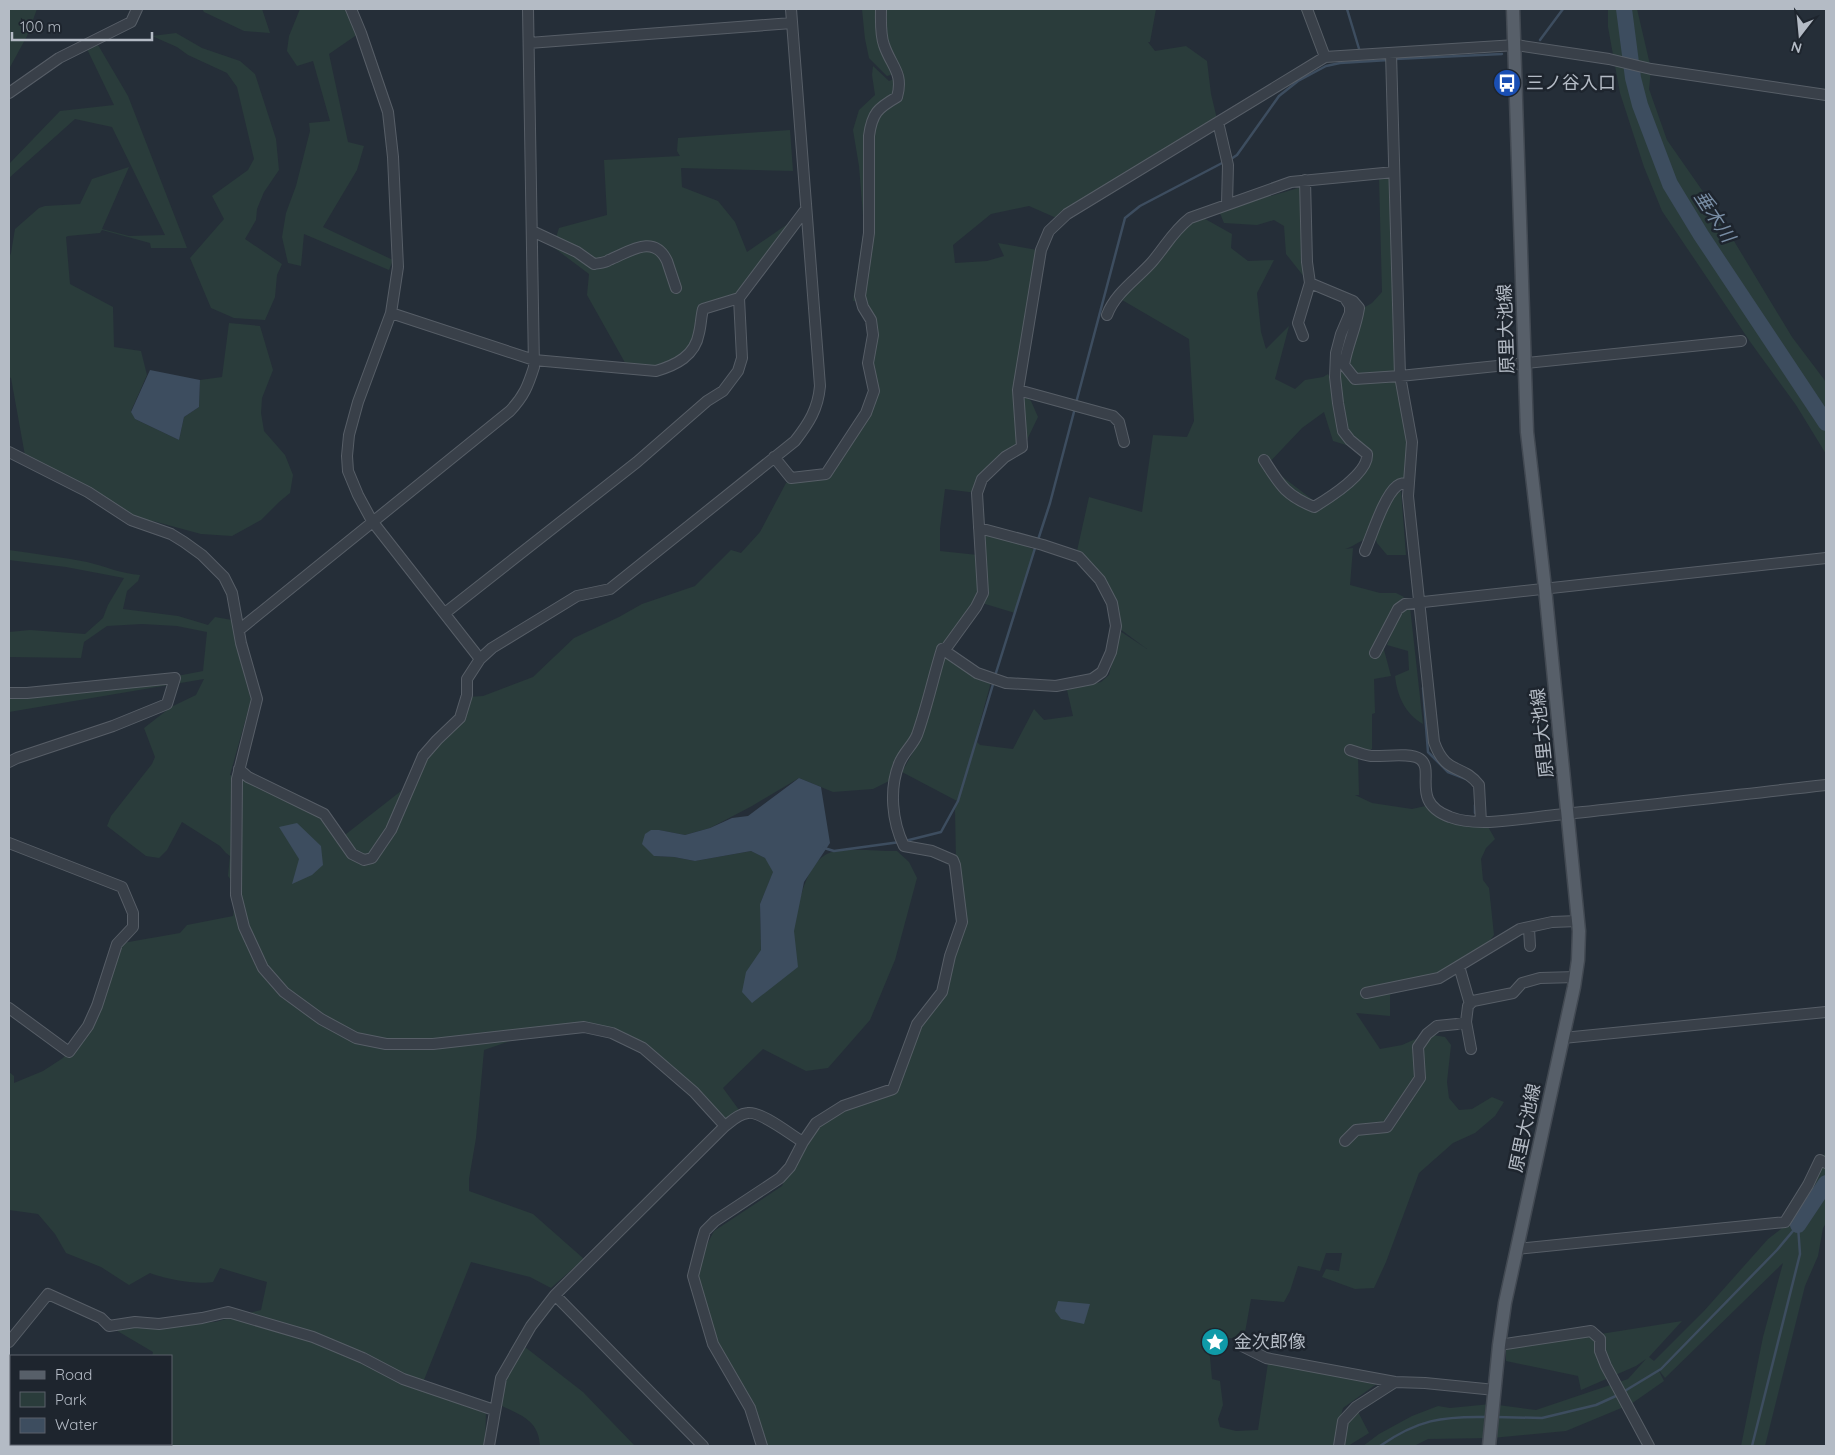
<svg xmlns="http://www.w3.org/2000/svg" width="1835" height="1455" font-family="Quicksand,'Noto Sans JP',sans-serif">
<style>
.green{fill:#2a3c3b;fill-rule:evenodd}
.water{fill:#3d4d5f}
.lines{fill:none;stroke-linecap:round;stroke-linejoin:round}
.stream{stroke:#3d4d5f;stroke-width:2.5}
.river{stroke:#3d4d5f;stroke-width:16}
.minor-casing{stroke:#575e67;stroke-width:12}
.major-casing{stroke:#424952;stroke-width:15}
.minor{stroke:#394049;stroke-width:10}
.major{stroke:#575f69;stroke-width:12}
.labels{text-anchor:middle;stroke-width:5;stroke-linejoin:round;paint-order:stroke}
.poi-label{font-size:18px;fill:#b4bbc5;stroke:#1e252e;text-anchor:start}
.street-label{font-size:18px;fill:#b4bbc5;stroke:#1e252e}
.water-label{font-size:19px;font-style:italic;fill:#788da4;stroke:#1e252e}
</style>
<rect width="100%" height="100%" fill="#252e38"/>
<!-- green -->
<path class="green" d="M 9,9 L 37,9 L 27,36 L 9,69 Z
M 202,9 L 262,9 L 270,33 L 244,31 L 204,12 Z
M 300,9 L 347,9 L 358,34 L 329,54 L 348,142 L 364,146 L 357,170 L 323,227 L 393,260 L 389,270 L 304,234 L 301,266 L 288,263 L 282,237 L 286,213 L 296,186 L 310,131 L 309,123 L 330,121 L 313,61 L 297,66 L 287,51 L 289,36 Z
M 862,9 L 1156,9 L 1150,42 L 1148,42 L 1155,51 L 1186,46 L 1207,61 L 1211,94 L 1217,119 L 1155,160 L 1138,177 L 1132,174 L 1061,220 L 1029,206 L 991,214 L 953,245 L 955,263 L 987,261 L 1004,256 L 998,243 L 1037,250 L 1018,390 L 1031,401 L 1038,417 L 1024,446 L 1005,457 L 977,493 L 945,489 L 940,529 L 940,551 L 978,555 L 983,529 L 1035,550 L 1015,613 L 982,603 L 942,649 L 916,737 L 893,779 L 873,789 L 833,792 L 799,778 L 752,806 L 710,828 L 685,835 L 659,830 L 654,856 L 674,857 L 695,861 L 751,851 L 765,858 L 775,868 L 760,904 L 761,950 L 790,950 C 796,922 801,856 836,851 C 855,848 877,851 897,851 L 909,862 L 917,878 L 895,960 L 870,1020 L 828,1068 L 806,1071 L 763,1049 L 723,1088 L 742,1114 L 725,1126 L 674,1067 L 650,1052 L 589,1028 L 536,1032 L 484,1050 L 476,1138 L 469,1179 L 469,1191 L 533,1214 L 584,1259 L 551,1288 L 530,1277 L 471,1262 L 422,1385 L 486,1411 L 485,1446 L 142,1446 L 141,1444 L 171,1444 L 171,1356 L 152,1356 L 153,1352 L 109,1326 L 215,1322 L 261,1310 L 267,1282 L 220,1268 L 213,1282 C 198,1285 165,1279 150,1273 L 129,1285 L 101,1267 L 66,1253 L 55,1234 L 38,1214 L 9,1210 L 9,1072 L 14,1076 L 14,1083 L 43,1071 L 63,1058 L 69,1052 L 97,1006 L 117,944 L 180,933 L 187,925 L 233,916 L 237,889 L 228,876 L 230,856 L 226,853 L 220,846 L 182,822 L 167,850 L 159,858 L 146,856 L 107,826 L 111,816 L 152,764 L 155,757 L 144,728 L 171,707 L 196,695 L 204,679 L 9,712 L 9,695 L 71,694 L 126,683 L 156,680 L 203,671 L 207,632 L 177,626 L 142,624 L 107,626 L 84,642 L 81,658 L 9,657 L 9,632 L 30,630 L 85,634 L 103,618 L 108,605 L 124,578 L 66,567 L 9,560 L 9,550 C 35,554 61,557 87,562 C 104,566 122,574 140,575 L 138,581 L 127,591 L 123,609 L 178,616 L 208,625 L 215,617 L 232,620 L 236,645 L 251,700 L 230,775 L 277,791 L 324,814 L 341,838 L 401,791 L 395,819 L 427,751 L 445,732 L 467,697 L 483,696 L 533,677 L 574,638 L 619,617 L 642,604 L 695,586 L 731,550 L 741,553 L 760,532 L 786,483 L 790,480 L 826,474 L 875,394 L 868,363 L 874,336 L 859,301 L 853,301 L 864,228 L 859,166 L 853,130 L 859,110 L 875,95 L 872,75 L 873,66 L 889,81 L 899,77 L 898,73 L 887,76 L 869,58 L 865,39 Z
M 1608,9 L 1637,9 L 1651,69 L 1649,89 L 1667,140 L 1711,203 L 1792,337 L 1826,382 L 1826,454 L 1796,405 L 1751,343 L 1662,211 L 1644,167 L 1620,93 L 1608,27 Z
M 176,33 L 202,48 L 240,61 L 255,74 L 276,139 L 279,170 L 264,192 L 257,209 L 256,220 L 245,239 L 282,264 L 277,275 L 275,297 L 265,320 L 234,318 L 211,308 L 190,258 L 224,219 L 212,196 L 248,170 L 254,159 L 237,87 L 227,73 L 188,55 L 177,47 L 152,36 Z
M 98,45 L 128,96 L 187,248 L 151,248 L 150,243 L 102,230 L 100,233 L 68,236 L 66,237 L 70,284 L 113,307 L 114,347 L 141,351 L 147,375 L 131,411 L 135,419 L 179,440 L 184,417 L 199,407 L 200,380 L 222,377 L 229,323 L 260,326 L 273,370 L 262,398 L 261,413 L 264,431 L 285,455 L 293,475 L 290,493 L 279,502 L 261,520 L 232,536 L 201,534 L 153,521 L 131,520 L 26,461 L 11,378 L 9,377 L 9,258 L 11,253 L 15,229 L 39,208 L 45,206 L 80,204 L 92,179 L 129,167 L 102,229 L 129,236 L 165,235 L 112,127 L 75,119 L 9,178 L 9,164 L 60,111 L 114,105 L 87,49 Z
M 790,130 L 793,171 L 681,168 L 682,187 L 718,201 L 735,222 L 747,252 L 802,214 L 739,298 L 707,313 L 685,357 L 646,370 L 628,368 L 587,295 L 589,274 L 553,247 L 559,228 L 607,215 L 604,160 L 680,156 L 677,151 L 678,138 Z
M 1379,178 L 1392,178 L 1401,382 L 1412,442 L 1407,481 L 1396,487 L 1371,538 C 1361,539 1355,546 1345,549 L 1353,548 L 1350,585 L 1380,593 L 1396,593 L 1404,597 L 1394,609 L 1384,650 L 1391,676 L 1374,679 L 1375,713 L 1372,714 L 1372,749 L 1358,755 L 1359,795 L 1355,795 L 1372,803 L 1412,809 L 1430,805 L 1487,825 L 1495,839 L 1486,848 L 1481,859 L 1483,880 L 1489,888 L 1494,935 L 1481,953 L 1439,978 L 1395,989 L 1390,995 L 1390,1016 L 1356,1013 L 1380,1049 L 1402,1045 L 1427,1034 L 1445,1037 L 1451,1045 L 1447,1082 L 1449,1098 L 1459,1110 L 1472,1109 L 1492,1097 L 1504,1102 L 1495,1116 L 1475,1133 L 1453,1143 L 1419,1173 L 1386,1262 L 1374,1288 L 1355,1289 L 1322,1277 L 1326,1269 L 1339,1271 L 1342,1253 L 1326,1253 L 1320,1271 L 1298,1266 L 1290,1291 L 1284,1302 L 1251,1299 L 1244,1338 L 1215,1338 L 1209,1347 L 1212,1379 L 1220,1381 L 1223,1405 L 1218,1419 L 1220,1427 L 1236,1431 L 1258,1430 L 1268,1363 L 1378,1383 L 1343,1408 L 1333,1446 L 765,1446 L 754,1403 L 715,1343 L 696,1275 L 701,1256 L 714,1231 L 782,1186 L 794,1160 L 816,1123 L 843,1106 L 893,1089 L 917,1024 L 943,985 L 962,922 L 956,861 L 955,809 L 957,801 L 902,772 L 917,745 L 946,652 L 991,682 L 967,770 L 977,742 L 980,745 L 1013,749 L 1034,709 L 1044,720 L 1073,716 L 1067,690 L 1101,682 L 1109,675 L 1120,631 L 1147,649 L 1116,626 L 1112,603 L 1077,551 L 1089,497 L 1142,512 L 1153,435 L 1187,437 L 1194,421 L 1189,339 L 1117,297 L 1198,215 L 1232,234 L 1231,248 L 1248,261 L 1274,260 L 1257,293 L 1261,332 L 1266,349 L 1289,326 L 1275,379 L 1295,389 L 1305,380 L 1323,377 L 1328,374 L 1332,381 L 1339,349 L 1344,352 L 1358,311 L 1372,303 L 1382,292 ZM 1324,412 L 1333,441 L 1369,452 L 1368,459 L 1322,507 L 1267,465 L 1302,428 Z
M 1305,186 L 1305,278 L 1286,254 L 1284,226 L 1274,220 L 1257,225 L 1224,223 L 1219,211 Z
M 1401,491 L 1406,555 L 1387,555 L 1377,543 L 1375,537 L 1393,496 Z
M 1410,607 L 1423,724 C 1405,714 1397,695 1395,676 L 1409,670 L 1408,651 L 1387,645 L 1400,612 Z
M 1826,1150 L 1826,1223 L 1823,1228 L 1818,1256 L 1805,1286 L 1765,1446 L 1741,1446 L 1763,1337 L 1783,1263 L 1665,1378 L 1658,1369 L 1664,1381 L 1631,1404 L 1566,1431 L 1492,1438 L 1428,1439 L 1414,1446 L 1363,1446 L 1379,1434 L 1412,1416 L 1438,1406 L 1450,1408 L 1491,1404 L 1536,1410 L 1628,1379 L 1646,1359 L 1636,1366 L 1581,1390 L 1578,1376 L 1506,1361 L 1506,1349 L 1682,1321 L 1649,1357 L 1654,1361 L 1704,1311 L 1768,1239 L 1781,1229 L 1811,1189 Z
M 525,1347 L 583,1392 L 635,1446 L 540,1446 C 539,1420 520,1415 500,1405 L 507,1378 Z
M 1357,1410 L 1369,1433 L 1348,1446 L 1341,1446 L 1348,1418 Z"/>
<!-- water -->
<path class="water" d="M 150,370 L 200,380 L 199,407 L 184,417 L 179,440 L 135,419 L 131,412 Z
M 799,778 L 821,787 L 830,843 L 804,882 L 794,931 L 798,967 L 752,1003 L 742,992 L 746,972 L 761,950 L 760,904 L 773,872 L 765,858 L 751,851 L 695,861 L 674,857 L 654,856 L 642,844 L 645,834 L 651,830 L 659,830 L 685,835 L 710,828 L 732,818 L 748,816 Z
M 297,823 L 321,846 L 323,865 L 312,875 L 292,884 L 299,859 L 279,827 Z
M 1058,1301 L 1090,1304 L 1084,1324 L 1061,1319 L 1055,1311 Z"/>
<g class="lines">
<!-- stream -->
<path class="stream" d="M 1347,9 L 1360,52
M 1540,40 L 1563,9
M 1395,59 L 1502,54
M 1231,159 L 1237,155 L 1279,96 L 1298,81 L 1326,66 L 1340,63 L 1389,60
M 1076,403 L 1125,218 L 1140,206 L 1224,162
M 1038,540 L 1050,503 L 1075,408
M 995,676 L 1036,545
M 1423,688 L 1428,752 L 1448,772 L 1466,779
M 1475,805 L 1475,813
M 905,841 L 941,832 L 958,801 L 994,681
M 824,848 L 834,851 L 900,842
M 1623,1392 L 1661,1369 L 1777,1250 L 1798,1225
M 1495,1417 L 1542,1418 L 1596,1405 L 1618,1395
M 1380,1446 C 1417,1420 1442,1416 1487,1417
M 1752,1446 L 1800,1254 L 1798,1226"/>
<!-- river -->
<path class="river" d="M 1624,9 L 1633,78 L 1640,105 L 1670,184 L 1701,235 L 1826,423
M 1798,1225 L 1826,1183"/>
<!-- minor casing -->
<g class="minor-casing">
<path id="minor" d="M 351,9 L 361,33 L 388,112 L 393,157 L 398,267 L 391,313 L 358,402 L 349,435 L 347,456 L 348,471 L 358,495 L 372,521 L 480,659
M 1307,9 L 1325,57
M 529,43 L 792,23
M 1391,53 L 1400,376 L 1412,442 L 1408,496 L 1434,742 C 1446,776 1462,763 1479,785 L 1481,822
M 9,93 L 59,58 L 131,22 L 137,9
M 1218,122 L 1228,165 L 1227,204
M 532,231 L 577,252 L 594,264 C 599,263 605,263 609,260 C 629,252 654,233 667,261 C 670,270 673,279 676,288
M 1310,283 L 1353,301 L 1359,308 C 1356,328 1347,346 1344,365 L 1355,379 L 1400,376 L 1741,341
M 391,313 L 534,360 L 656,371 C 676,365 695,356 699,333 C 701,325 701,317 703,309 L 739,298 L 806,209
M 1107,315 C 1115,293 1137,279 1152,262 C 1165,247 1173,231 1190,218 L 1291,182 L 1394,172
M 1303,336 L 1298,323 L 1310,283 L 1307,262 L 1305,180
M 1018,390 L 1113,416 L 1119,422 L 1124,442
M 9,452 L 88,492 L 131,520 L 171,534 L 184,542 L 202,555 L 224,577 L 232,593 L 241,643 L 257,699 L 237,779 L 236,895 L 244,927 L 263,968 L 284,992 L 321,1019 L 356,1038 L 386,1044 L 433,1044 L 584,1027 L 612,1033 L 643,1048 L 694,1092 L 725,1126
M 774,457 L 791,478 L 826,474 L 866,413 L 874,391 L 868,363 L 873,335 L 871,320 L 863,307 L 860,296 L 869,233 L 869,136 C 872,113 878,108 897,97 C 904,73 891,66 884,45 C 880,34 881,20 881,9
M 1264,460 C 1280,485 1285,495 1314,507 C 1329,498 1369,473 1367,454 L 1350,440 L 1343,431 L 1338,403 L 1335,377 L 1336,353 L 1341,334 L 1350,313 L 1350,306 L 1345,298
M 1365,551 C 1372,535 1384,496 1397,486 C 1401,483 1404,483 1409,483
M 445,613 L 637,462 L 707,401 L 723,391 L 738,371 L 742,358 L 739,298
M 239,630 L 510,411 C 524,396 528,386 534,367 L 528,9
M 942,649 L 977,673 L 1006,683 L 1056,686 L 1092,679 L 1102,672 L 1111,652 L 1116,626 L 1112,603 L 1100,580 L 1079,557 L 1043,545 L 979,528
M 1375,653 L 1398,609 L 1405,604 L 1826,558
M 9,693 L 27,693 L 175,678 L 167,704 L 113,726 L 17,758 L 9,762
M 1350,750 C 1356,752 1364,755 1371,756 C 1384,757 1410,752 1420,759 C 1436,770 1409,802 1450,817 C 1478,828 1524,818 1555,815 C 1645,806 1736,795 1826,785
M 239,769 L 248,777 L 324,814 L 352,854 L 364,860 L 372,858 L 391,830 L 423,756 L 437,740 L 460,718 L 467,695 L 467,679 L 480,659 L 492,648 L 577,596 L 610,589 L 795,441 C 809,423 818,409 820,386 L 791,9
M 9,843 L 122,887 L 133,913 L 133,927 L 117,944 L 97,1006 L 88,1026 L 69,1052 L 9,1008
M 1529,928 L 1530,946
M 1459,966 L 1470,1004
M 1366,993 L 1439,978 L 1520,929 L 1552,922 L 1578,921
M 1466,1022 L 1471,1049
M 1563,1038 L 1826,1012
M 1345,1141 L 1356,1130 L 1387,1127 L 1420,1078 L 1418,1047 L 1427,1034 L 1437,1026 L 1457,1024 L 1466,1022 L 1468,1006 L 1473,1001 L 1513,993 L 1522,983 L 1540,978 L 1576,977
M 1517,1249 L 1785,1222 L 1808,1185 L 1820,1160 L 1826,1163
M 555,1295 L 703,1446
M 9,1342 L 48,1294 L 101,1318 L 109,1326 L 135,1322 L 159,1324 L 202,1318 L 228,1312 L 313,1337 L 363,1358 L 403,1379 L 494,1410
M 1240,1345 L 1266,1358 L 1395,1382 L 1425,1383 L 1495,1390
M 1499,1345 L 1591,1331 L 1600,1339 L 1600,1351 L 1606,1366 L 1649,1446
M 133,1444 L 134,1446
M 489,1446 L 501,1378 L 531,1326 L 555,1295 L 725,1126 C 732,1121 738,1114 748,1113 C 761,1111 791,1135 803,1142
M 762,1446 L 750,1408 L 713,1344 L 693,1276 L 702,1241 L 705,1231 L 715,1221 L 780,1178 L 790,1167 L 803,1142 L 816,1123 L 843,1106 L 893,1089 L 917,1024 L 942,992 L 950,956 L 962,922 L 955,865 L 953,860 L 932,851 L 904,846 C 892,822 889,789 899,764 C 903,753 913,745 917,735 C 927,707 933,678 942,649 L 947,647 L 976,607 L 983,593 L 977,493 L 982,479 L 1005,457 L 1022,447 L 1018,390 L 1041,250 L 1049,231 L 1067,214 L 1325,57 L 1516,45 L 1609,59 L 1651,69 L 1826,95
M 1339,1446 L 1343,1421 L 1356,1407 L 1395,1382"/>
</g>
<!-- major casing -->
<g class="major-casing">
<path id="major" d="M 1489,1446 L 1499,1345 L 1505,1303 L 1574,987 L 1578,960 L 1579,931 L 1545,588 L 1527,432 L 1513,9"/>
</g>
<!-- minor -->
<use href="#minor" class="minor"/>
<!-- major -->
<use href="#major" class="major"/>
</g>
<!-- icons -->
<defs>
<g id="bus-disc" transform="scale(1.4375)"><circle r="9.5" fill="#1a4fb4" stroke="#1e252e"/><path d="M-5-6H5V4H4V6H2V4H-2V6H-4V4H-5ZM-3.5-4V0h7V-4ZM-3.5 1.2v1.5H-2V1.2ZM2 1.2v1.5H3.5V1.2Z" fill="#fff"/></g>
<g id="sight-disc" transform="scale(1.4375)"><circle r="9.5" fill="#0f9aa8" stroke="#1e252e"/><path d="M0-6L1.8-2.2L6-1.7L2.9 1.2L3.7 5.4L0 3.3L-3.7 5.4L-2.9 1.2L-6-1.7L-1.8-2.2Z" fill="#fff"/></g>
</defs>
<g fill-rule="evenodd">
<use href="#bus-disc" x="1507" y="83"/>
<use href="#sight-disc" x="1215" y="1342"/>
</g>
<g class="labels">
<!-- poi labels -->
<g class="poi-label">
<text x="1526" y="89">三ノ谷入口</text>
<text x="1234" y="1348">金次郎像</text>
</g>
<!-- street labels -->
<g class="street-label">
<text transform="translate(1506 329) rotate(-92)" y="6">原里大池線</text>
<text transform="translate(1542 733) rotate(-96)" y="6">原里大池線</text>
<text transform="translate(1525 1128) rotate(-78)" y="6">原里大池線</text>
</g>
<!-- water labels -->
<g class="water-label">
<text transform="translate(1715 216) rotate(57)" y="7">垂木川</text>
</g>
</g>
<!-- border -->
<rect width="1835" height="1455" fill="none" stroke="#b4bbc5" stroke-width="20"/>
<!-- legend -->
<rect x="10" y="1355" width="162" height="90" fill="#1e252e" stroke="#5a616a"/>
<rect x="20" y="1371" width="25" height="8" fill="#575f69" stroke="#5a616a"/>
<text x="55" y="1380" font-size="15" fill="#b4bbc5">Road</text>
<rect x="20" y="1392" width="25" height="15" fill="#2a3c3b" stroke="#5a616a"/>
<text x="55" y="1405" font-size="15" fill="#b4bbc5">Park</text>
<rect x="20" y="1418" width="25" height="15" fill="#3d4d5f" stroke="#5a616a"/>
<text x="55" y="1430" font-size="15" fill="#b4bbc5">Water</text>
<!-- north arrow -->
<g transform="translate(1800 35) rotate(196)" stroke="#1e252e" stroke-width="4" paint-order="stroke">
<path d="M0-4L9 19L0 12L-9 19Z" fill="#b4bbc5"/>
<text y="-8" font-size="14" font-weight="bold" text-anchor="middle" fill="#b4bbc5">N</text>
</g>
<!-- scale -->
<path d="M12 32v8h140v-8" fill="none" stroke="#b4bbc5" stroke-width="2.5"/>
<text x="20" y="32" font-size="15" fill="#b4bbc5" stroke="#1e252e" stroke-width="4" paint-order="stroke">100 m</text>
</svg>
